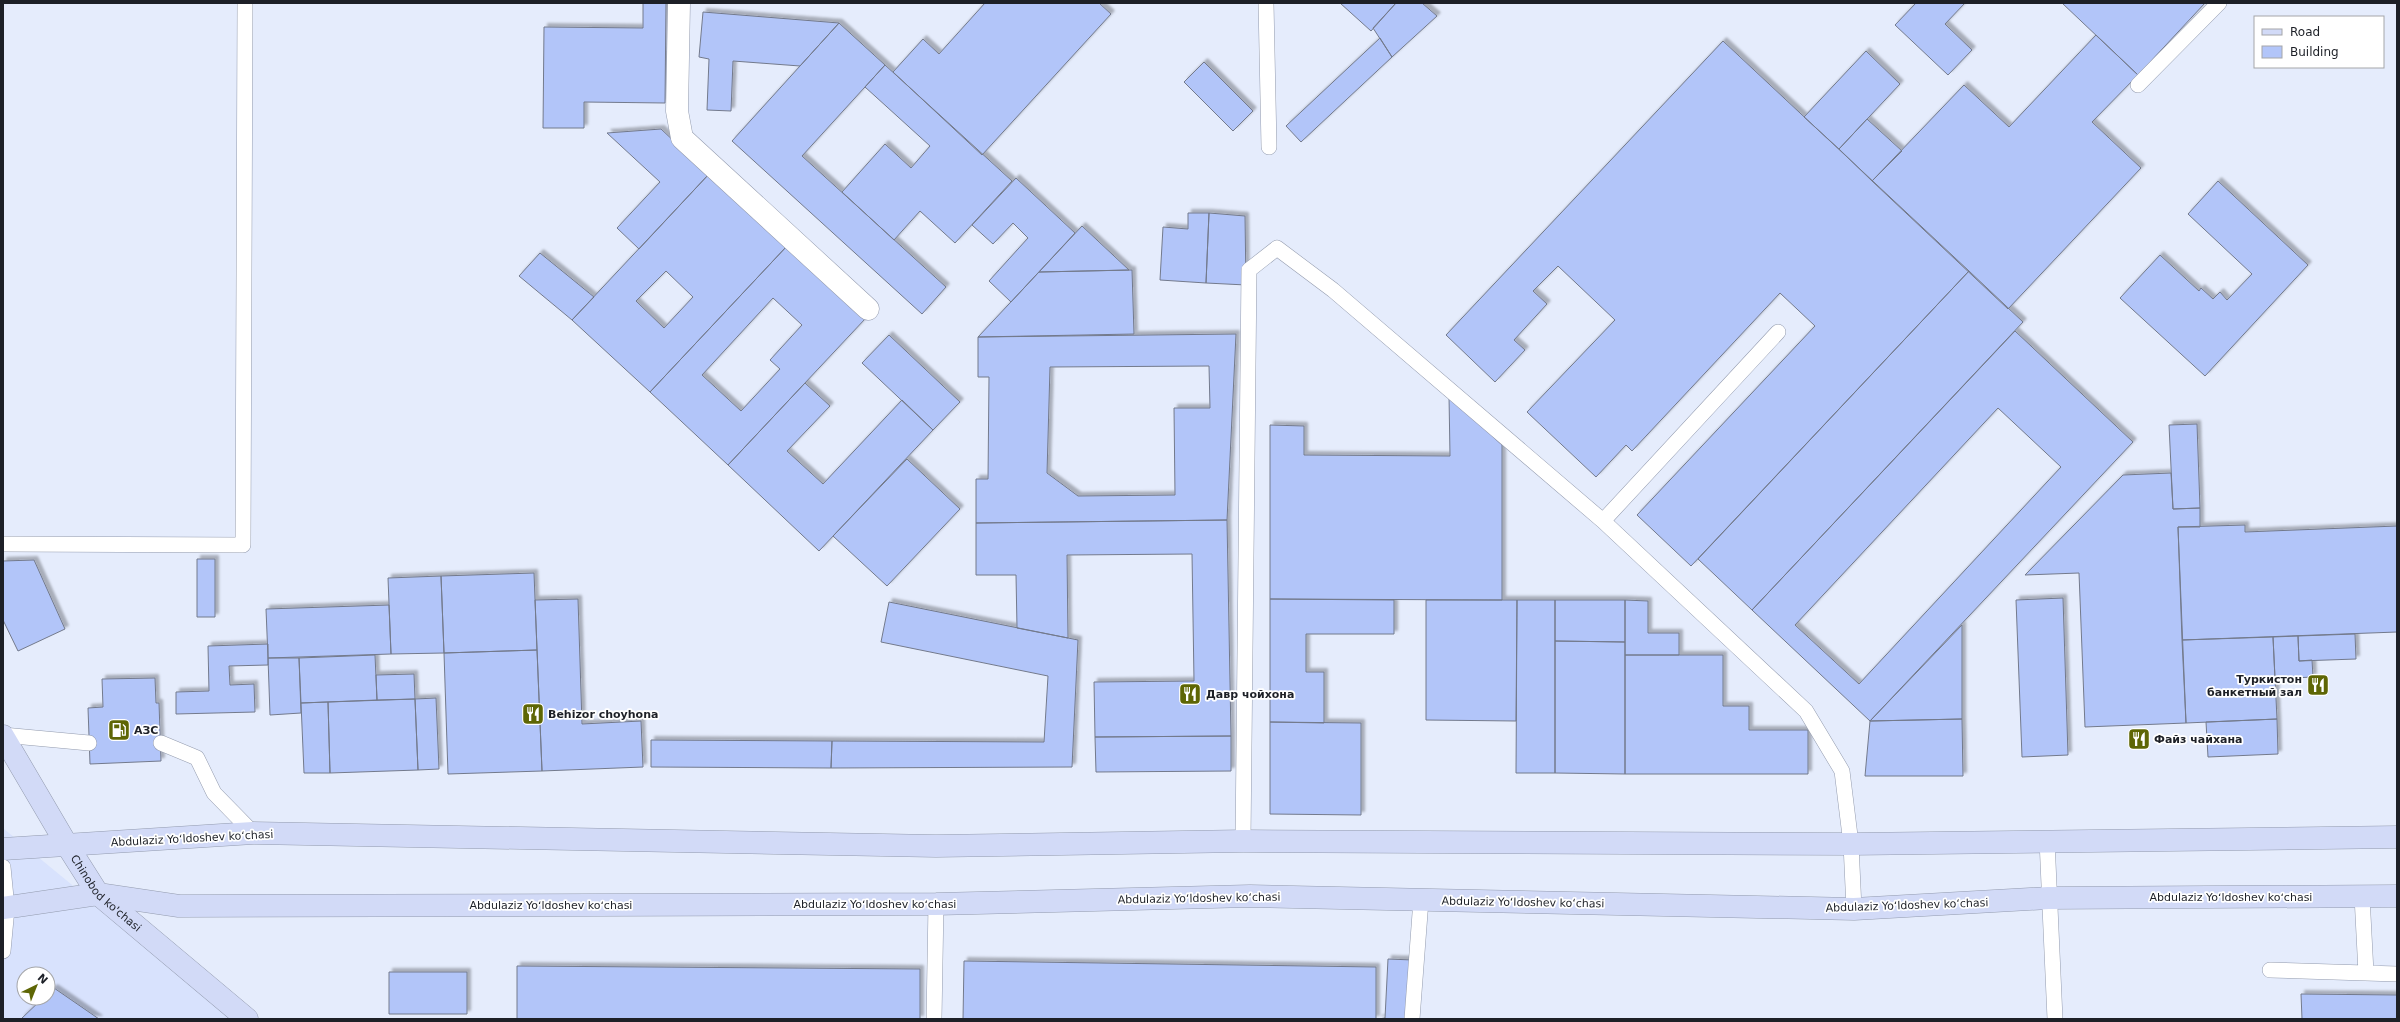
<svg xmlns="http://www.w3.org/2000/svg" width="2400" height="1022" font-family="'DejaVu Sans',sans-serif">
<style>
.built{fill:#d8e2fd;fill-rule:evenodd}
.building{fill:#b2c5f9;stroke:#737a8c;fill-rule:evenodd;filter:url(#shadow)}
.lines{fill:none;stroke-linecap:round;stroke-linejoin:round}
.lane-casing{stroke:#939bae;stroke-width:16}
.street-casing{stroke:#939bae;stroke-width:23}
.secondary-casing{stroke:#939bae;stroke-width:23}
.lane{stroke:#fff;stroke-width:15}
.street{stroke:#fff;stroke-width:22}
.secondary{stroke:#d2daf7;stroke-width:22}
.labels{text-anchor:middle;stroke-width:3.5;stroke-linejoin:round;paint-order:stroke}
.poi-label{font-size:11px;font-weight:bold;fill:#1d2027;stroke:#fff;text-anchor:start}
.street-label{font-size:11px;fill:#1d2027;stroke:#fff}
</style>
<defs>
<filter id="shadow"><feDropShadow dx="3.5" dy="-3.5" stdDeviation="1" flood-color="#0004"/></filter>
</defs>
<rect width="100%" height="100%" fill="#e5ecfc"/>
<!-- built -->
<path class="built" d="M 3,827 L 4,829 L 235,1019 L 3,1019 ZM 24,974 L 48,974 L 48,998 L 24,998 Z"/>
<!-- building -->
<path class="building" d="M 643,3 L 666,3 L 665,103 L 584,102 L 584,128 L 543,128 L 544,27 L 643,28 Z
M 985,3 L 1099,3 L 1111,14 L 982,155 L 893,72 L 923,39 L 939,54 Z
M 1340,3 L 1396,3 L 1371,31 Z
M 1396,3 L 1422,3 L 1437,16 L 1392,57 L 1373,28 Z
M 1916,3 L 1965,3 L 1945,24 L 1972,50 L 1948,75 L 1895,25 Z
M 2062,3 L 2205,3 L 2138,75 Z
M 703,12 L 839,23 L 800,66 L 733,61 L 731,111 L 707,110 L 709,59 L 699,57 Z
M 839,23 L 885,65 L 802,156 L 946,287 L 922,314 L 732,141 Z
M 2096,35 L 2138,75 L 2092,122 L 2141,168 L 2008,309 L 1872,181 L 1964,85 L 2009,127 Z
M 1380,38 L 1392,57 L 1301,142 L 1286,126 Z
M 1723,41 L 1969,271 L 1691,566 L 1637,515 L 1815,326 L 1780,293 L 1632,451 L 1626,445 L 1596,477 L 1527,412 L 1615,320 L 1558,266 L 1533,291 L 1547,304 L 1514,340 L 1525,350 L 1495,382 L 1446,335 Z
M 1866,51 L 1900,84 L 1839,149 L 1804,117 Z
M 1204,62 L 1253,111 L 1233,131 L 1184,82 Z
M 885,65 L 1012,181 L 955,243 L 920,211 L 894,240 L 842,192 L 885,144 L 911,168 L 930,146 L 865,87 Z
M 1867,119 L 1902,151 L 1872,181 L 1839,149 Z
M 661,129 L 709,174 L 639,249 L 617,228 L 660,182 L 607,133 Z
M 709,174 L 787,246 L 650,392 L 572,320 ZM 666,271 L 693,297 L 664,328 L 636,301 Z
M 1016,178 L 1075,233 L 1011,302 L 989,281 L 1028,238 L 1013,223 L 993,244 L 972,225 Z
M 2218,181 L 2308,265 L 2205,376 L 2120,298 L 2160,255 L 2199,291 L 2201,288 L 2213,299 L 2220,292 L 2227,300 L 2252,274 L 2188,214 Z
M 1188,213 L 1209,213 L 1206,283 L 1160,280 L 1163,227 L 1188,229 Z
M 1209,213 L 1245,216 L 1246,285 L 1206,283 Z
M 1082,226 L 1129,270 L 1039,272 Z
M 787,246 L 865,319 L 728,465 L 650,392 ZM 773,298 L 802,325 L 770,360 L 780,369 L 741,411 L 702,375 Z
M 540,253 L 594,297 L 572,320 L 519,276 Z
M 1132,270 L 1134,334 L 978,337 L 1039,272 Z
M 1969,271 L 2023,322 L 1752,610 L 1698,559 Z
M 2015,331 L 2133,442 L 1870,721 L 1752,610 ZM 1998,408 L 2061,467 L 1859,684 L 1795,625 Z
M 1236,334 L 1227,520 L 976,523 L 976,479 L 988,479 L 989,377 L 978,377 L 978,337 ZM 1209,366 L 1210,408 L 1174,408 L 1175,495 L 1078,496 L 1047,473 L 1050,367 Z
M 889,335 L 960,402 L 933,430 L 862,363 Z
M 805,383 L 830,406 L 787,451 L 823,484 L 902,400 L 933,430 L 819,551 L 728,465 Z
M 1449,396 L 1502,445 L 1502,600 L 1270,599 L 1270,425 L 1304,426 L 1304,455 L 1450,456 Z
M 2197,424 L 2200,508 L 2173,509 L 2169,425 Z
M 907,459 L 960,509 L 887,586 L 833,536 Z
M 2171,473 L 2173,509 L 2200,508 L 2200,527 L 2178,527 L 2186,723 L 2085,727 L 2079,573 L 2025,575 L 2123,475 Z
M 1227,520 L 1231,736 L 1095,737 L 1094,682 L 1194,681 L 1192,554 L 1067,555 L 1068,638 L 1017,628 L 1016,575 L 976,575 L 976,523 Z
M 2245,525 L 2245,532 L 2397,526 L 2397,632 L 2182,640 L 2178,527 Z
M 197,559 L 215,559 L 215,617 L 197,617 Z
M 34,560 L 65,629 L 18,651 L 3,620 L 3,561 Z
M 534,573 L 537,650 L 444,653 L 441,576 Z
M 441,576 L 444,653 L 391,654 L 388,578 Z
M 2063,598 L 2068,755 L 2022,757 L 2016,600 Z
M 578,599 L 582,724 L 641,721 L 643,767 L 542,771 L 535,600 Z
M 1270,599 L 1394,600 L 1394,634 L 1306,634 L 1306,672 L 1324,672 L 1324,723 L 1270,722 Z
M 1426,600 L 1517,600 L 1516,721 L 1426,720 Z
M 1517,600 L 1555,600 L 1555,773 L 1516,773 Z
M 1555,600 L 1625,600 L 1625,642 L 1555,641 Z
M 1625,600 L 1648,601 L 1648,633 L 1679,633 L 1679,655 L 1625,655 Z
M 889,602 L 1078,640 L 1072,767 L 831,768 L 832,741 L 1044,742 L 1048,676 L 881,642 Z
M 389,605 L 391,654 L 268,658 L 266,609 Z
M 1962,625 L 1962,719 L 1870,721 Z
M 2355,634 L 2356,659 L 2299,661 L 2298,636 Z
M 2298,636 L 2299,661 L 2312,660 L 2313,677 L 2275,679 L 2273,637 Z
M 2273,637 L 2277,719 L 2186,723 L 2182,640 Z
M 1555,641 L 1625,642 L 1625,774 L 1555,773 Z
M 268,644 L 268,665 L 229,666 L 230,685 L 254,684 L 255,712 L 176,714 L 176,692 L 209,691 L 208,646 Z
M 537,650 L 542,771 L 448,774 L 444,653 Z
M 375,655 L 377,700 L 301,703 L 299,658 Z
M 1625,655 L 1723,655 L 1723,706 L 1749,706 L 1749,730 L 1808,730 L 1808,774 L 1625,774 Z
M 268,658 L 299,658 L 301,713 L 270,715 Z
M 414,674 L 415,699 L 377,700 L 376,675 Z
M 155,678 L 156,703 L 159,703 L 161,761 L 90,764 L 88,708 L 103,707 L 102,679 Z
M 436,698 L 439,769 L 418,770 L 415,699 Z
M 415,699 L 418,770 L 330,773 L 328,702 Z
M 328,702 L 330,773 L 304,773 L 301,703 Z
M 1962,719 L 1963,776 L 1865,776 L 1870,721 Z
M 2277,719 L 2278,754 L 2208,757 L 2206,722 Z
M 1270,722 L 1361,723 L 1361,815 L 1270,814 Z
M 1231,736 L 1231,771 L 1096,772 L 1095,737 Z
M 651,740 L 832,741 L 831,768 L 651,767 Z
M 1388,959 L 1413,960 L 1411,1019 L 1378,1019 L 1385,1018 Z
M 964,961 L 1376,967 L 1376,1019 L 963,1019 Z
M 517,966 L 920,969 L 920,1019 L 517,1019 Z
M 389,972 L 467,972 L 467,1014 L 389,1014 Z
M 54,988 L 99,1019 L 21,1019 L 43,998 L 48,998 L 48,993 Z
M 2301,994 L 2397,995 L 2397,1019 L 2302,1019 Z"/>
<g class="lines">
<!-- lane casing -->
<g class="lane-casing">
<path id="lane" d="M 1266,3 L 1269,147
M 2138,85 L 2219,3
M 1603,521 L 1778,332
M 3,544 L 243,545 L 245,3
M 3,735 L 89,743
M 161,743 L 197,758 L 214,793 L 253,833
M 2047,840 L 2055,1019
M 1243,841 L 1249,270 L 1277,248 L 1333,290 L 1603,521 L 1806,711 L 1842,771 L 1851,844 L 1854,909
M 3,867 L 7,908 L 3,951
M 2362,896 L 2366,973
M 2270,970 L 2397,974
M 934,1019 L 936,904
M 1412,1019 L 1421,900"/>
</g>
<!-- street casing -->
<g class="street-casing">
<path id="street" d="M 679,3 L 677,111 L 682,138 L 868,309"/>
</g>
<!-- secondary casing -->
<g class="secondary-casing">
<g id="secondary">
<path id="s1" d="M 3,736 L 67,845 L 98,894 L 247,1019"/>
<path d="M 3,849 L 253,833 L 936,846 L 1243,841 L 1851,844 L 2397,837"/>
<path d="M 3,908 L 98,894 L 179,906 L 936,904 L 1250,896 L 1854,909 L 2048,898 L 2397,896"/>
</g>
</g>
<!-- lane -->
<use href="#lane" class="lane"/>
<!-- street -->
<use href="#street" class="street"/>
<!-- secondary -->
<use href="#secondary" class="secondary"/>
</g>
<!-- icons -->
<defs>
<g id="restaurant-square" transform="scale(1.15)"><rect x="-9" y="-9" width="18" height="18" rx="4" fill="#5e6605" stroke="#fff"/><path d="M-5-6h1v4h1v-4h1v4h1v-4h1v5L-1.5 .5V6h-2V.5L-5-1ZM5-6V6H3V1.5H1.5Q1.5-4 5-6Z" fill="#fff"/></g>
<g id="fuel-square" transform="scale(1.15)"><rect x="-9" y="-9" width="18" height="18" rx="4" fill="#5e6605" stroke="#fff"/><path d="M-5.5-6h7V0h2V4h1.3V-2.5L3-4.5l.8-.8L6-3V5H2.5V1h-1V6h-7ZM-4.2-4.7v3.2H.2V-4.7Z" fill="#fff"/></g>
</defs>
<g fill-rule="evenodd">
<use href="#restaurant-square" x="2318" y="685"/>
<use href="#restaurant-square" x="1190" y="694"/>
<use href="#restaurant-square" x="533" y="714"/>
<use href="#fuel-square" x="119" y="730"/>
<use href="#restaurant-square" x="2139" y="739"/>
</g>
<g class="labels">
<!-- poi labels -->
<g class="poi-label">
<text x="2302" y="683" text-anchor="end">Туркистон<tspan x="2302" dy="13">банкетный зал</tspan></text>
<text x="1206" y="698">Давр чойхона</text>
<text x="548" y="718">Behizor choyhona</text>
<text x="134" y="734">АЗС</text>
<text x="2154" y="743">Файз чайхана</text>
</g>
<!-- street labels -->
<g class="street-label">
<text transform="translate(192 838) rotate(-3)" y="4">Abdulaziz Yoʻldoshev koʻchasi</text>
<text dy="4" stroke="none"><textPath href="#s1" startOffset="189">Chinobod ko'chasi</textPath></text>
<text x="2231" y="901">Abdulaziz Yoʻldoshev koʻchasi</text>
<text transform="translate(1199 898) rotate(-1)" y="4">Abdulaziz Yoʻldoshev koʻchasi</text>
<text transform="translate(1523 902) rotate(1)" y="4">Abdulaziz Yoʻldoshev koʻchasi</text>
<text x="875" y="908">Abdulaziz Yoʻldoshev koʻchasi</text>
<text x="551" y="909">Abdulaziz Yoʻldoshev koʻchasi</text>
<text transform="translate(1907 905) rotate(-2)" y="4">Abdulaziz Yoʻldoshev koʻchasi</text>
</g>
</g>
<!-- border -->
<rect width="2400" height="1022" fill="none" stroke="#1d2027" stroke-width="8"/>
<!-- legend -->
<rect x="2254" y="16" width="130" height="52" fill="#ffffff" stroke="#a5a6a9"/>
<rect x="2262" y="29" width="20" height="6" fill="#d2daf7" stroke="#a5a6a9"/>
<text x="2290" y="36" font-size="12" fill="#1d2027">Road</text>
<rect x="2262" y="46" width="20" height="12" fill="#b2c5f9" stroke="#a5a6a9"/>
<text x="2290" y="56" font-size="12" fill="#1d2027">Building</text>
<!-- north arrow -->
<g transform="translate(36 986) rotate(43)"><circle r="19" fill="#ffffff" stroke="#a5a6a9"/>
<path d="M0-3L7 15L0 10L-7 15Z" fill="#5e6605"/>
<text y="-6" font-size="11" font-weight="bold" text-anchor="middle" fill="#1d2027">N</text>
</g>
</svg>
